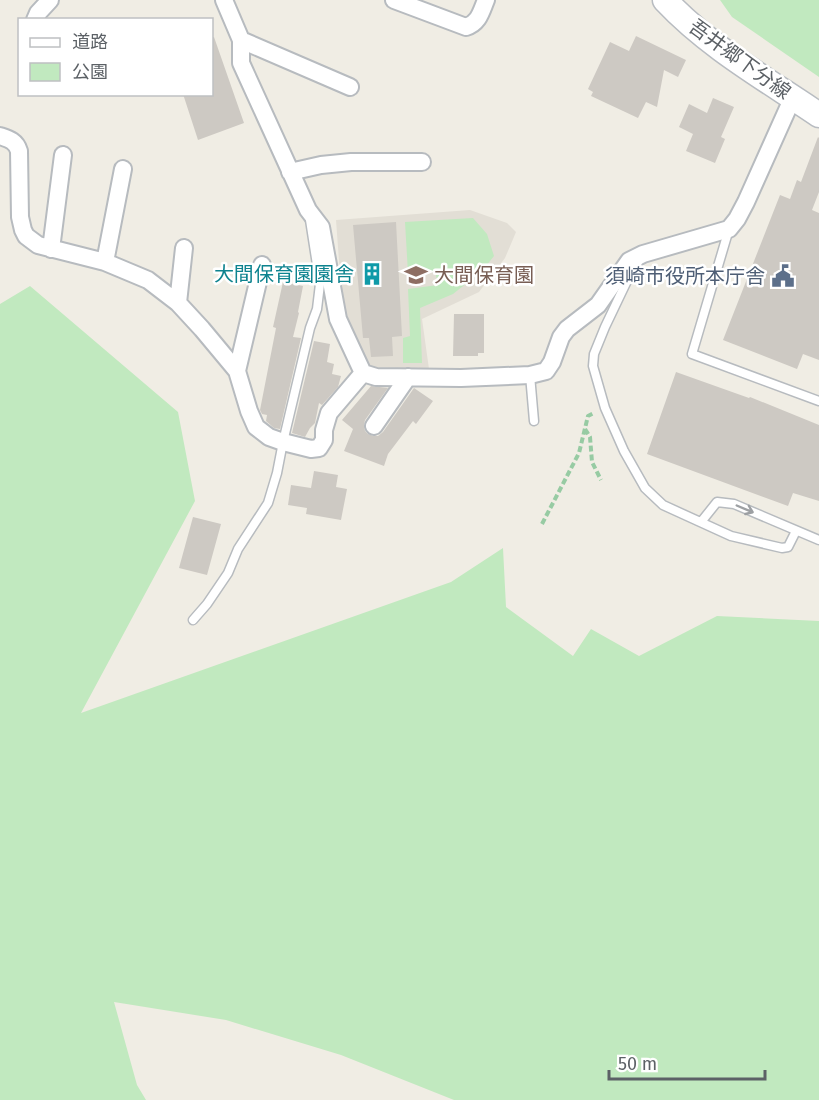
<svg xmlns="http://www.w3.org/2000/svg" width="819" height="1100" font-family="'Fira Sans','Noto Sans JP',sans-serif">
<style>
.education{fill:#e2ded5}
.green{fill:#c1e9bf}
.building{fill:#cdc9c3}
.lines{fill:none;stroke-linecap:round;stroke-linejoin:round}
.lane-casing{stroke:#b7bbbf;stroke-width:11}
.street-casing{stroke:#b7bbbf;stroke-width:20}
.secondary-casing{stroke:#b8bcc1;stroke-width:27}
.path{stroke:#97cba3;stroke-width:4;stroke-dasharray:6 3;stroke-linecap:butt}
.lane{stroke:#fff;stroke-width:8}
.street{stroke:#fff;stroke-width:16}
.secondary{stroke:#fff;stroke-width:24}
.oneway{stroke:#9da0a3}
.labels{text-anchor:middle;stroke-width:5;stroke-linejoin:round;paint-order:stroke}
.street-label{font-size:20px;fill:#5c6166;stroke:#fff}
.culture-label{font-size:20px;fill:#0d838f;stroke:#fff;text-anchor:end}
.education-label{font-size:20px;fill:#785e54;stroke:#fff;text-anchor:start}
.service-label{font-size:20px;fill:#4e5e75;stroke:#fff;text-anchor:end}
</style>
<rect width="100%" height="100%" fill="#f0ede4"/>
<!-- education -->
<path class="education" d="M 470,210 L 507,223 L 516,232 L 505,258 L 479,292 L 422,319 L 429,369 L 370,367 L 359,355 L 343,315 L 336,220 Z"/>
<!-- green -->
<path class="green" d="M 720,0 L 819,0 L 819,77 L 732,17 Z
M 473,218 L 487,234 L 494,256 L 482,271 L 453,294 L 420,308 L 422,363 L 403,363 L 403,338 L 410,336 L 408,289 L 438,285 L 435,271 L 408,273 L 405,222 Z
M 30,286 L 178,412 L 195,501 L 81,713 L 451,582 L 503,548 L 506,607 L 573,656 L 591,629 L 639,656 L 717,616 L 819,621 L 819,1100 L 454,1100 L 341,1055 L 226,1020 L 114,1002 L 137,1085 L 146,1100 L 0,1100 L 0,304 Z"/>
<!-- building -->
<path class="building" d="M 636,36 L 686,60 L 678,77 L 664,70 L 657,107 L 646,102 L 638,118 L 591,96 L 593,92 L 588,89 L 610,42 L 629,51 Z
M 214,37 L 244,123 L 198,140 L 183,94 L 212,94 L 212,38 Z
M 713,98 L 734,107 L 721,137 L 725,139 L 715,163 L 686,151 L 693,134 L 679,127 L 689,104 L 707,113 Z
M 818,137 L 819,138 L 819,192 L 812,210 L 819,213 L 819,360 L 803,354 L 797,369 L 723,340 L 780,195 L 790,199 L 797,180 L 801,182 Z
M 396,222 L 402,336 L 392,337 L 393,356 L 371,357 L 369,338 L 363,338 L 353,225 Z
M 283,282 L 303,286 L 298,312 L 299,313 L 293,337 L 301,338 L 280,429 L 274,428 L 266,421 L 267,415 L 262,414 L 260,410 L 276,328 L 273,327 Z
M 454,314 L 484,314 L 484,353 L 478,353 L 478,356 L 453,356 Z
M 314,341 L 330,344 L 327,362 L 334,364 L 332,374 L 341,376 L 338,387 L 322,405 L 319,403 L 315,423 L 310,428 L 305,437 L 292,433 Z
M 676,372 L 749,398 L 750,397 L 819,425 L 819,501 L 793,493 L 788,506 L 647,454 Z
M 371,386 L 388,388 L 365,420 L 364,425 L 365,431 L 368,434 L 373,436 L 378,436 L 383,432 L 414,388 L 433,401 L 416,424 L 413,421 L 388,454 L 384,466 L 344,451 L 353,429 L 342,420 Z
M 314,471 L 338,475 L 336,487 L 347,489 L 341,520 L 306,514 L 307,508 L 288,505 L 291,485 L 311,488 Z
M 193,517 L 221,524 L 207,575 L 179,568 Z"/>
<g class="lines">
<!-- lane casing -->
<g class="lane-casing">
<path id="lane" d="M 729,229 L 692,354 L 819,401
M 641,257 L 626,283 L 605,327 L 594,354 L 593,366 L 605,408 L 624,451 L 645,488 L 663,505 L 731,536 L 782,548 L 788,547 L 796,531
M 530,375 L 534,421
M 701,522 L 717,502 L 734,504 L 819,540
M 193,620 L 207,604 L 228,573 L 238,549 L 268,503 L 277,473 L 283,442 L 310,328 L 317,309 L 320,284 L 310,220"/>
</g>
<!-- street casing -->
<g class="street-casing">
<path id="street" d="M 224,0 L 241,40 L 241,63 L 308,210 L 321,227 L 338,319 L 363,373 L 376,377 L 461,378 L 530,375 L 546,371 L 552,362 L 561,337 L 567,329 L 598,305 L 629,261 L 643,254 L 729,229 L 737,219 L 746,202 L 793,97
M 394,0 L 466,27 C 479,23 481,12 486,0
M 35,20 L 38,13 L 50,0
M 241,40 L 350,87
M 0,136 C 9,139 16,141 19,151 L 20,217 L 23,230 L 26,236 L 38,245 L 105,262 L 148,280 L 178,303 L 202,329 L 237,371 L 249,411 L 256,427 L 269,437 L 283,442 L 311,449 L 319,448 L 324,440 L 324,430 L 329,413 L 363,373
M 290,172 L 321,165 L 351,162 L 422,162
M 51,249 L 63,155
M 105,262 L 123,169
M 178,303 L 184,248
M 237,371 L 262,265
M 374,426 L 408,377"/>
</g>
<!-- secondary casing -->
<g class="secondary-casing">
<path id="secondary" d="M 665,0 C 709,47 766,79 819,115"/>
</g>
<!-- path -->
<path class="path" d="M 585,429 L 590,437 L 592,462 L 601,480
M 542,524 L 579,453 L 588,416 L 594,413"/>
<!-- lane -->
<use href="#lane" class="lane"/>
<!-- street -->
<use href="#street" class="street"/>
<!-- secondary -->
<use href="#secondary" class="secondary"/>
</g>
<!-- one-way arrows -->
<defs><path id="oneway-shaft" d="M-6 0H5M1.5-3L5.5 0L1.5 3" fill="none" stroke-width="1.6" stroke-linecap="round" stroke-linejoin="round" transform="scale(1.5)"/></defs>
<use class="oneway" href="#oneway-shaft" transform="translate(745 509) rotate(23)"/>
<!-- icons -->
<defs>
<g id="building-bare" transform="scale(1.8)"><path d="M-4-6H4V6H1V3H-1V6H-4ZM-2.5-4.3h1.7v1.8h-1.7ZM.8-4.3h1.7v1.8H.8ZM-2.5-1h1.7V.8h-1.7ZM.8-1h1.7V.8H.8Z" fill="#0f9aa8" stroke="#fff" stroke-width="2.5" paint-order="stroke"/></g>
<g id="school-bare" transform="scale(1.8)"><path d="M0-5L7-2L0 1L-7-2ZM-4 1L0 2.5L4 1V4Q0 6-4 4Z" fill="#8d6e63" stroke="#fff" stroke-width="2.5" paint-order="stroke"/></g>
<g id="civic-bare" transform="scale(1.8)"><path d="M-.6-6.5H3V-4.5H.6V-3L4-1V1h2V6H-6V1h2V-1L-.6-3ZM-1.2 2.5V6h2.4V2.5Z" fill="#5c6f8a" stroke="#fff" stroke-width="2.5" paint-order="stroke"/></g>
</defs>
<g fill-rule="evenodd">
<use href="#building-bare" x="372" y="274"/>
<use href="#school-bare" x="416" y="275"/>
<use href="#civic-bare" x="783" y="276"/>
</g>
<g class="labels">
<!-- street labels -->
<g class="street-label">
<text transform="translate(740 59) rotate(36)" y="7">吾井郷下分線</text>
</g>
<!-- culture labels -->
<g class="culture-label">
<text x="354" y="281">大間保育園園舎</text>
</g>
<!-- education labels -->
<g class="education-label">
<text x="434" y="282">大間保育園</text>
</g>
<!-- service labels -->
<g class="service-label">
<text x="765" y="283">須崎市役所本庁舎</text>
</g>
</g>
<!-- legend -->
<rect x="18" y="18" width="195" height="78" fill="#ffffff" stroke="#bec0c2" stroke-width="1.5"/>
<rect x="30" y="38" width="30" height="9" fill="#ffffff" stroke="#bec0c2" stroke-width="1.5"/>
<text x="72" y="48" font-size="18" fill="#5c6166">道路</text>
<rect x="30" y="63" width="30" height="18" fill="#c1e9bf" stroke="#bec0c2" stroke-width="1.5"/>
<text x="72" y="78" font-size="18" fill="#5c6166">公園</text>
<!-- scale -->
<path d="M609 1070v9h156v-9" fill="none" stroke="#5c6166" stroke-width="3"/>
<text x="618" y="1070" font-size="18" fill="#5c6166" stroke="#ffffff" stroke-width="4.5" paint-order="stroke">50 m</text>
</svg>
